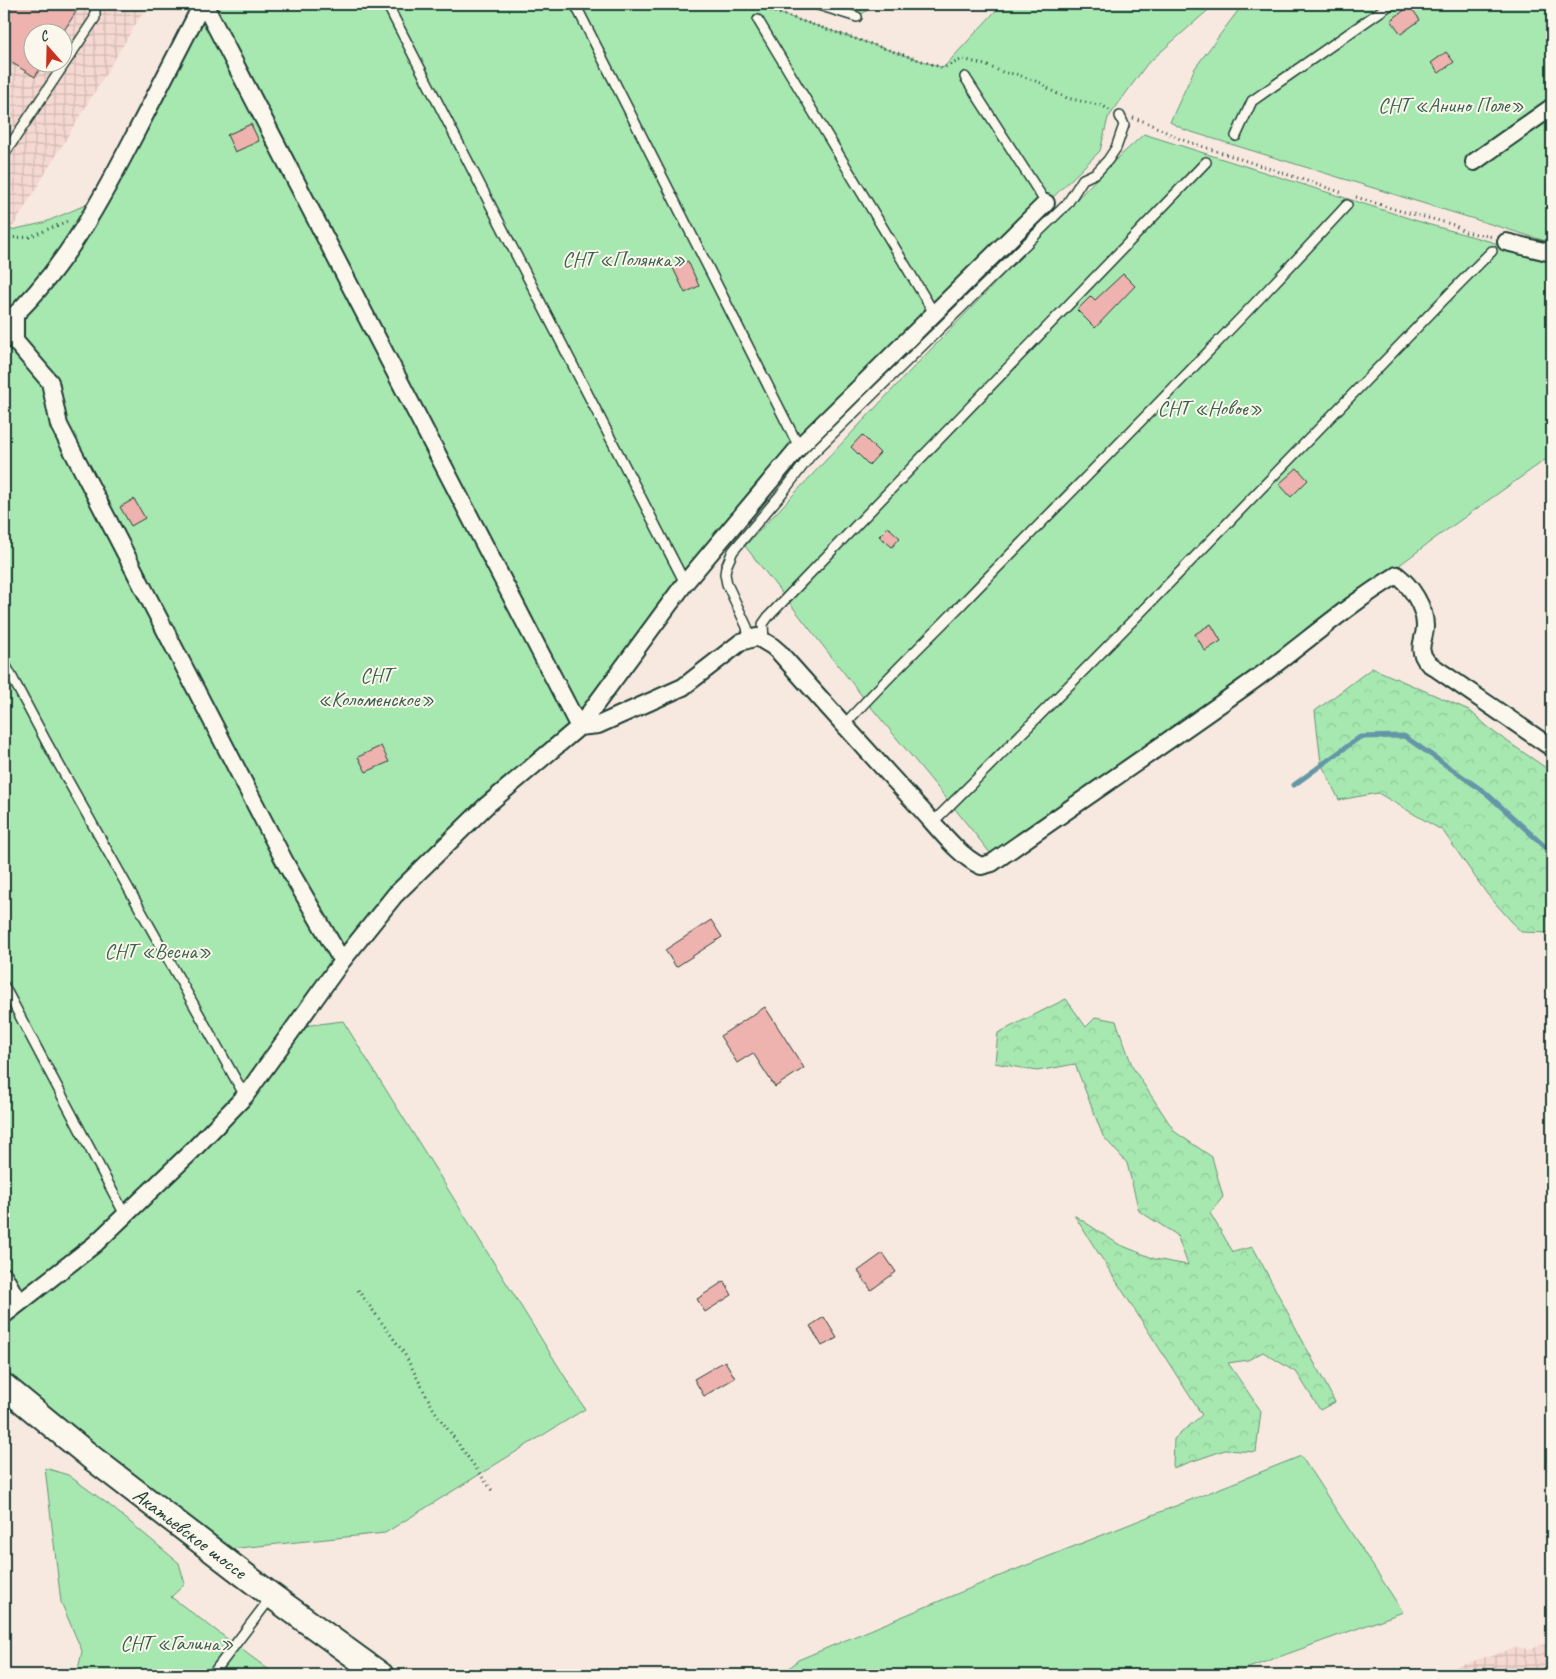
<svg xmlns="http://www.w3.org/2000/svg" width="1556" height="1679" font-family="Caveat,sans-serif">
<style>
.industrial{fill:url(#industrial-grid);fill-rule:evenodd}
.green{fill:#a7e8b1;stroke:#639272}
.forest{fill:url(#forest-crowns);stroke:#639272}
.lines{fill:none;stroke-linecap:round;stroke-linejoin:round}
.stream{stroke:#6596a7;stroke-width:5}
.building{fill:#eeb2af;stroke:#1f3d34}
.lane-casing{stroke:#1f3d34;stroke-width:12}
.street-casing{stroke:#1f3d34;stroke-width:20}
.secondary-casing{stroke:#1f3d34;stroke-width:28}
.path{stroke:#1f3d34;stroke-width:3;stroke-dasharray:1 4;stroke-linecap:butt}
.lane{stroke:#fbf7ec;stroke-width:9}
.street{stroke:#fbf7ec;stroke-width:16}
.secondary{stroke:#fbf7ec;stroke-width:24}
.labels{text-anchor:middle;stroke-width:4;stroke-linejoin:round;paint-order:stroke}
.park-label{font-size:21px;fill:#3a5f4d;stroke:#fbf7ec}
.street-label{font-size:21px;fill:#1f3d34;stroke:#fbf7ec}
</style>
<defs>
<pattern id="industrial-grid" width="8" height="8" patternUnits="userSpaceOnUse" patternTransform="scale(1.25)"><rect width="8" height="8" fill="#f5d8d1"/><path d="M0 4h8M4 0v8" fill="none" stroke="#d2bab4"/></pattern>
<pattern id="forest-crowns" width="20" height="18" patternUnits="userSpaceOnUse" patternTransform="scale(1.25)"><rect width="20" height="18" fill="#a7e8b1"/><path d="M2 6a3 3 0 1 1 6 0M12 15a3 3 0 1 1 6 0" fill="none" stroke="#8fc899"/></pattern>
</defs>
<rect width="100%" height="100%" fill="#f8e9e0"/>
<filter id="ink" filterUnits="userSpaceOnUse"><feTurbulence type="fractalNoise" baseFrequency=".02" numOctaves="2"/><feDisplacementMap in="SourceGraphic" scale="10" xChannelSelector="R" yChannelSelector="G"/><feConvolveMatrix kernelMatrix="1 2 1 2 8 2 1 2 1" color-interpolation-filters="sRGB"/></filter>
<g filter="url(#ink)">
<!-- industrial -->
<path class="industrial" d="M 4,4 L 148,4 L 11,230 L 4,228 ZM 32,32 L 62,32 L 62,62 L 32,62 Z
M 1552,1642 L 1552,1675 L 1429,1675 L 1517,1647 L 1529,1649 Z"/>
<!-- green -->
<path class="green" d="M 202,4 L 751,4 L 943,68 L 1002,4 L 1215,4 L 1147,64 L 1108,118 L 1100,151 L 799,447 L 579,727 L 395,895 L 295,1027 L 343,1021 L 585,1409 L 385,1533 L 229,1549 L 4,1374 L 4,228 L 11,230 L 43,223 L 102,198 Z
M 815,4 L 877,4 L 857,17 Z
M 1243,4 L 1552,4 L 1552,243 L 1185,130 L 1170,122 L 1195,68 Z
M 1144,134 L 1427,224 L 1492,242 L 1552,263 L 1552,455 L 1434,539 L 1224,697 L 991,854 L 951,804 L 866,701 L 745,546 L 910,371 L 1108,167 Z
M 1301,1456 L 1403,1612 L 1229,1675 L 782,1675 L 798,1660 L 1002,1575 Z
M 45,1468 L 68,1475 L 108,1504 L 154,1542 L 179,1563 L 185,1584 L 171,1597 L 276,1675 L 77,1675 L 82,1651 L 61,1602 Z"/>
<!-- forest -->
<path class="forest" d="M 1372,668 L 1469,710 L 1495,733 L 1552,772 L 1552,933 L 1521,932 L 1487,894 L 1443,831 L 1378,793 L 1339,800 L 1321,763 L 1315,711 Z
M 1066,999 L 1086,1027 L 1096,1017 L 1116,1021 L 1133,1068 L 1175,1132 L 1212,1157 L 1223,1197 L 1210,1213 L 1233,1252 L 1253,1247 L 1335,1402 L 1320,1410 L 1297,1373 L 1263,1352 L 1248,1360 L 1228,1363 L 1261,1411 L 1256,1452 L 1225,1450 L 1173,1468 L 1174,1439 L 1202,1415 L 1074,1215 L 1118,1244 L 1155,1259 L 1188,1265 L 1177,1235 L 1139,1211 L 1127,1163 L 1103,1136 L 1075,1064 L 1037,1071 L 995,1063 L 998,1033 Z"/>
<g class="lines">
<!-- stream -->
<path class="stream" d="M 1294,785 L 1360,737 L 1404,736 L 1486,793 L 1552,853"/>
</g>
<!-- building -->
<path class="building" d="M 4,4 L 81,4 L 63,32 L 32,32 L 32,62 L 44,62 L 35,77 L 4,58 Z
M 1410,6 L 1420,20 L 1401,34 L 1391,20 Z
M 1446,52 L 1454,62 L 1439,73 L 1431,63 Z
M 251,124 L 259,141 L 235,152 L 227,135 Z
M 688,261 L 699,286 L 685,293 L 673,268 Z
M 1123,274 L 1135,286 L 1095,328 L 1077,310 L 1091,296 L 1095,300 Z
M 862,435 L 880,453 L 869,465 L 851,447 Z
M 1297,468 L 1308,480 L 1291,497 L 1279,484 Z
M 134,499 L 145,518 L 131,526 L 120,507 Z
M 888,527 L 900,538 L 892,547 L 879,536 Z
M 1211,624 L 1221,641 L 1205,651 L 1195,634 Z
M 381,746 L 389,762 L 366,772 L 358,757 Z
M 711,920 L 722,937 L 676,967 L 665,950 Z
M 765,1007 L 804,1068 L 775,1087 L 753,1053 L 737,1063 L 720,1036 Z
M 883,1253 L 896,1272 L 871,1290 L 858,1271 Z
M 724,1281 L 732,1295 L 705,1312 L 697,1299 Z
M 824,1317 L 837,1338 L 822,1346 L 810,1326 Z
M 725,1361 L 735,1378 L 704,1396 L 694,1379 Z"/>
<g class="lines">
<!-- lane casing -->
<g class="lane-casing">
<path id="lane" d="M 387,4 L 685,583
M 575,4 L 799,447
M 815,4 L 857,17
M 758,20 L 934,313
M 965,77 L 1046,203
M 1236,136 L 1252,101 L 1391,4
M 5,153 L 95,18 L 95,4
M 749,639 L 747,627 L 727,584 L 725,574 L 726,567 L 733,551 L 783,492 L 811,455 L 1067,204 L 1083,179 L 1096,173 L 1108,160 L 1116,148 L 1124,125 L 1120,116
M 764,641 L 763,624 L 768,617 L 1206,162
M 4,662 L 48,745 L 245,1096
M 844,725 C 881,684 921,646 960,606 C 1089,473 1221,342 1347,205
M 933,822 C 1073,684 1209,542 1346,401 C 1395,351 1442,300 1492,251
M 4,986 L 125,1215
M 212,1675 L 272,1596"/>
</g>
<!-- street casing -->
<g class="street-casing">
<path id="street" d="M 204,4 L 579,727
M 1474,162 L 1552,107
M 1506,242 L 1552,253
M 15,315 L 15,341 L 50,382 L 59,425 L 286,864 L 342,961
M 4,325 C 60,275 97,208 131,142 C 155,96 179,50 202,4
M 579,727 L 598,725 L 683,687 L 741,642 L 757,637 L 772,646 L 779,652 C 825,704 871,755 918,806 C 936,825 957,855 981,866 L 992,863 C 1080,801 1169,741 1257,678 C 1304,644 1347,605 1397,575 C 1411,586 1425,607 1425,626 C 1425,641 1415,648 1428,663 L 1552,748
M 4,1276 L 19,1303
M 4,1315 L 95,1244 L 191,1152 L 245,1096 L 342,961 L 395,895 L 487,805 L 579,727 L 685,583 L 799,447 L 1046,203"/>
</g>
<!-- secondary casing -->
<g class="secondary-casing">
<path id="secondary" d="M 4,1386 L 92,1458 L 272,1596 L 381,1675"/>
</g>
<!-- path -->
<path class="path" d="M 751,4 L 943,68 L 963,59 L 985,65 L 1005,73 L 1016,74 L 1041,83 L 1052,91 L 1067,98 L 1103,106 L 1111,111
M 1133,118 L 1146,122 L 1180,139 L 1343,193
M 1356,197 L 1397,210 L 1440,221 L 1454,225 L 1465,232 L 1494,237
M 4,238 L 29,237 L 70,220
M 358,1290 L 404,1353 L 434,1410 L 493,1492"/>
<!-- lane -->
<use href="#lane" class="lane"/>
<!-- street -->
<use href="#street" class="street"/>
<!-- secondary -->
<use href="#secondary" class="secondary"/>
</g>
</g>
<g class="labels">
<!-- park labels -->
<g class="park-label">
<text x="1451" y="112">СНТ «Анино Поле»</text>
<text x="624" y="266">СНТ «Полянка»</text>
<text x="1210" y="415">СНТ «Новое»</text>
<text x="376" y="682">СНТ<tspan x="376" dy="24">«Коломенское»</tspan></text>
<text x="158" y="958">СНТ «Весна»</text>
<text x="177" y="1650">СНТ «Галина»</text>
</g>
<!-- street labels -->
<g class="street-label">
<text transform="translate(190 1533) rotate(37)" y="7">Акатьевское шоссе</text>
</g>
</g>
<!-- margin -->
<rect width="1556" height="1679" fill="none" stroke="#fbf7ec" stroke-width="20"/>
<rect x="10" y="10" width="1536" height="1659" fill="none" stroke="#1f3d34" stroke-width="2" filter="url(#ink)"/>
<!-- north arrow -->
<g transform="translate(48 48) rotate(340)"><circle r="24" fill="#fbf7ec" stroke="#a3ada2"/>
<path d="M0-4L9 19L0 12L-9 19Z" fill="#c8321e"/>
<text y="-8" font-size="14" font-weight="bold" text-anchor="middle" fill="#1f3d34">С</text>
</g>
</svg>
